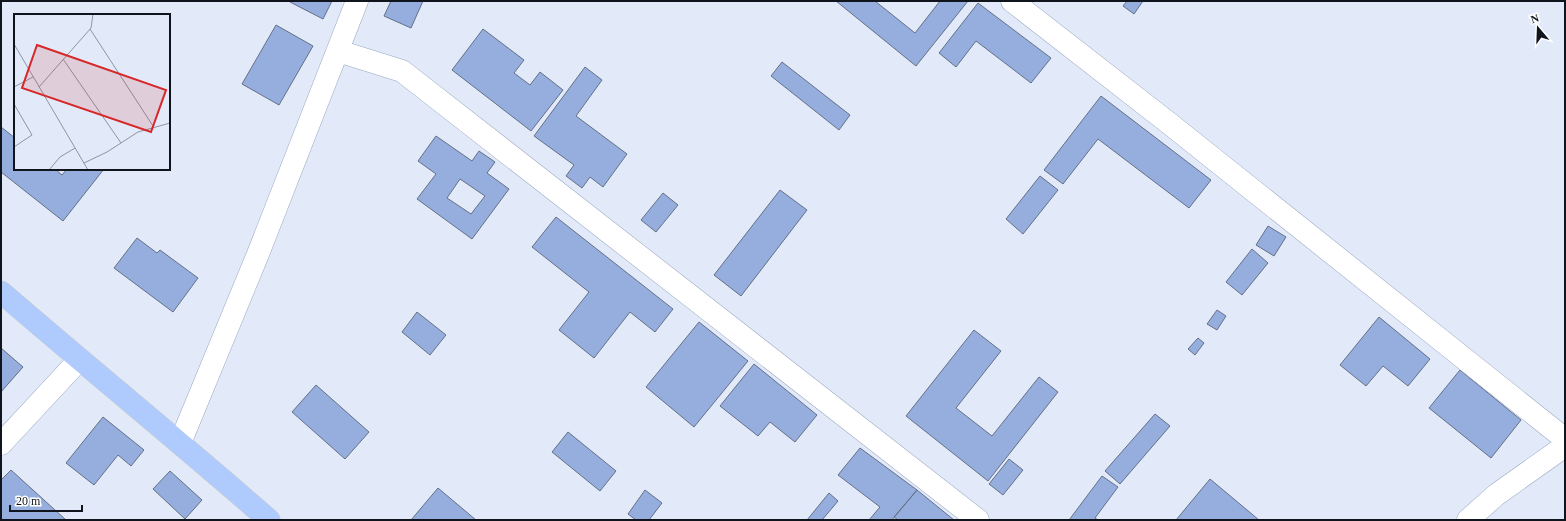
<svg xmlns="http://www.w3.org/2000/svg" width="1566" height="521" font-family="Georgia,serif">
<style>
.building{fill:#95aedd;stroke:#647087;fill-rule:evenodd}
.lines{fill:none;stroke-linecap:round;stroke-linejoin:round}
.minor-casing{stroke:#9aa7c0;stroke-width:23}
.major-casing{stroke:#cacccd;stroke-width:23}
.minor{stroke:#fff;stroke-width:22}
.major{stroke:#afcafd;stroke-width:22}
.inset-road{fill:none;stroke:#8e95a2;stroke-width:1}
.view{fill:#d62828;fill-opacity:0.15;stroke:#d62828;stroke-width:2}
.inset-edge{fill:none;stroke:#10151d;stroke-width:2}
</style>
<rect width="100%" height="100%" fill="#e2eafa"/>
<!-- building -->
<path class="building" d="M 290,1 L 332,1 L 323,19 L 290,2 Z
M 391,1 L 423,1 L 411,28 L 384,16 Z
M 836,1 L 875,1 L 915,33 L 940,1 L 968,1 L 916,66 Z
M 1127,1 L 1143,1 L 1134,14 L 1123,6 Z
M 978,3 L 1051,58 L 1031,83 L 976,41 L 956,67 L 939,53 Z
M 276,25 L 313,46 L 279,105 L 242,84 Z
M 483,29 L 524,60 L 514,73 L 530,85 L 540,72 L 563,90 L 531,131 L 452,70 Z
M 782,62 L 850,115 L 839,130 L 771,76 Z
M 585,67 L 602,80 L 576,116 L 627,154 L 603,187 L 590,177 L 582,188 L 566,176 L 574,165 L 534,136 Z
M 1101,96 L 1211,180 L 1189,208 L 1098,139 L 1063,184 L 1044,170 Z
M 1,127 L 15,138 L 15,169 L 55,169 L 62,175 L 67,169 L 104,169 L 63,221 L 1,172 Z
M 436,136 L 472,161 L 479,151 L 495,162 L 487,173 L 509,189 L 472,239 L 417,199 L 436,174 L 418,161 ZM 460,179 L 485,196 L 471,214 L 447,198 Z
M 1040,176 L 1058,190 L 1023,234 L 1006,219 Z
M 780,190 L 807,210 L 741,296 L 714,275 Z
M 663,193 L 678,205 L 656,232 L 641,220 Z
M 556,217 L 673,309 L 655,332 L 630,312 L 594,358 L 559,330 L 589,292 L 532,247 Z
M 1268,226 L 1286,237 L 1274,256 L 1256,245 Z
M 137,238 L 157,253 L 160,250 L 198,278 L 173,312 L 114,268 Z
M 1252,249 L 1268,263 L 1242,295 L 1226,282 Z
M 1217,310 L 1226,316 L 1217,330 L 1207,324 Z
M 417,312 L 446,335 L 430,355 L 402,332 Z
M 1379,317 L 1430,359 L 1408,386 L 1383,366 L 1366,386 L 1340,365 Z
M 699,322 L 748,361 L 694,427 L 646,387 Z
M 974,330 L 1001,351 L 956,408 L 992,436 L 1039,377 L 1058,392 L 988,481 L 906,416 Z
M 1198,338 L 1204,343 L 1195,355 L 1188,349 Z
M 1,348 L 23,367 L 1,392 Z
M 754,364 L 817,415 L 795,442 L 770,422 L 758,436 L 720,406 Z
M 1460,370 L 1521,420 L 1491,458 L 1429,408 Z
M 316,385 L 369,432 L 345,459 L 292,412 Z
M 1155,414 L 1170,426 L 1120,484 L 1105,471 Z
M 103,417 L 144,450 L 131,466 L 118,455 L 94,485 L 66,463 Z
M 568,432 L 616,471 L 600,491 L 552,452 Z
M 860,448 L 917,490 L 892,520 L 869,520 L 880,507 L 838,475 Z
M 1009,459 L 1023,470 L 1003,495 L 989,484 Z
M 11,470 L 66,520 L 1,520 L 1,480 Z
M 170,471 L 202,500 L 185,519 L 153,489 Z
M 1102,476 L 1118,487 L 1095,518 L 1098,520 L 1069,520 Z
M 1210,479 L 1259,520 L 1176,520 Z
M 438,488 L 476,520 L 411,520 Z
M 645,490 L 662,503 L 649,520 L 636,520 L 628,514 Z
M 917,490 L 954,520 L 898,520 L 894,517 Z
M 829,493 L 838,501 L 822,520 L 807,520 Z"/>
<g class="lines">
<!-- minor casing -->
<g class="minor-casing">
<path id="minor" d="M 1012,1 L 1170,124 L 1565,439
M 338,51 L 402,71 L 978,520
M 180,443 L 258,254 L 357,1
M 1,444 L 79,360
M 1468,520 L 1496,495 L 1565,446"/>
</g>
<!-- major casing -->
<g class="major-casing">
<path id="major" d="M 1,292 C 90,369 181,443 269,520"/>
</g>
<!-- minor -->
<use href="#minor" class="minor"/>
<!-- major -->
<use href="#major" class="major"/>
</g>
<!-- overview -->
<g transform="translate(14 14)">
<rect width="156" height="156" fill="#e2eafa"/>
<path class="inset-road" d="M 76,15 L 139,112M 0,30 L 74,156M 49,45 L 107,129M 0,73 L 19,63M 25,73 L 77,14 L 79,0M 0,90 L 18,121 L 0,133M 70,149 L 93,138 L 124,118 L 156,109M 35,156 L 46,143 L 61,134"/>
<path class="view" d="M 23,31 L 152,76 L 137,118 L 8,74 Z"/>
<rect width="156" height="156" class="inset-edge"/>
</g>
<!-- border -->
<rect width="1566" height="521" fill="none" stroke="#10151d" stroke-width="4"/>
<!-- north arrow -->
<g transform="translate(1538 28) rotate(341)" stroke="#ffffff" stroke-width="3" paint-order="stroke">
<path d="M0-3L7 15L0 10L-7 15Z" fill="#10151d"/>
<text y="-6" font-size="11" font-weight="bold" text-anchor="middle" fill="#10151d">N</text>
</g>
<!-- scale -->
<path d="M10 505v6h72v-6" fill="none" stroke="#10151d" stroke-width="2"/>
<text x="16" y="505" font-size="12" fill="#10151d" stroke="#ffffff" stroke-width="3" paint-order="stroke">20 m</text>
</svg>
